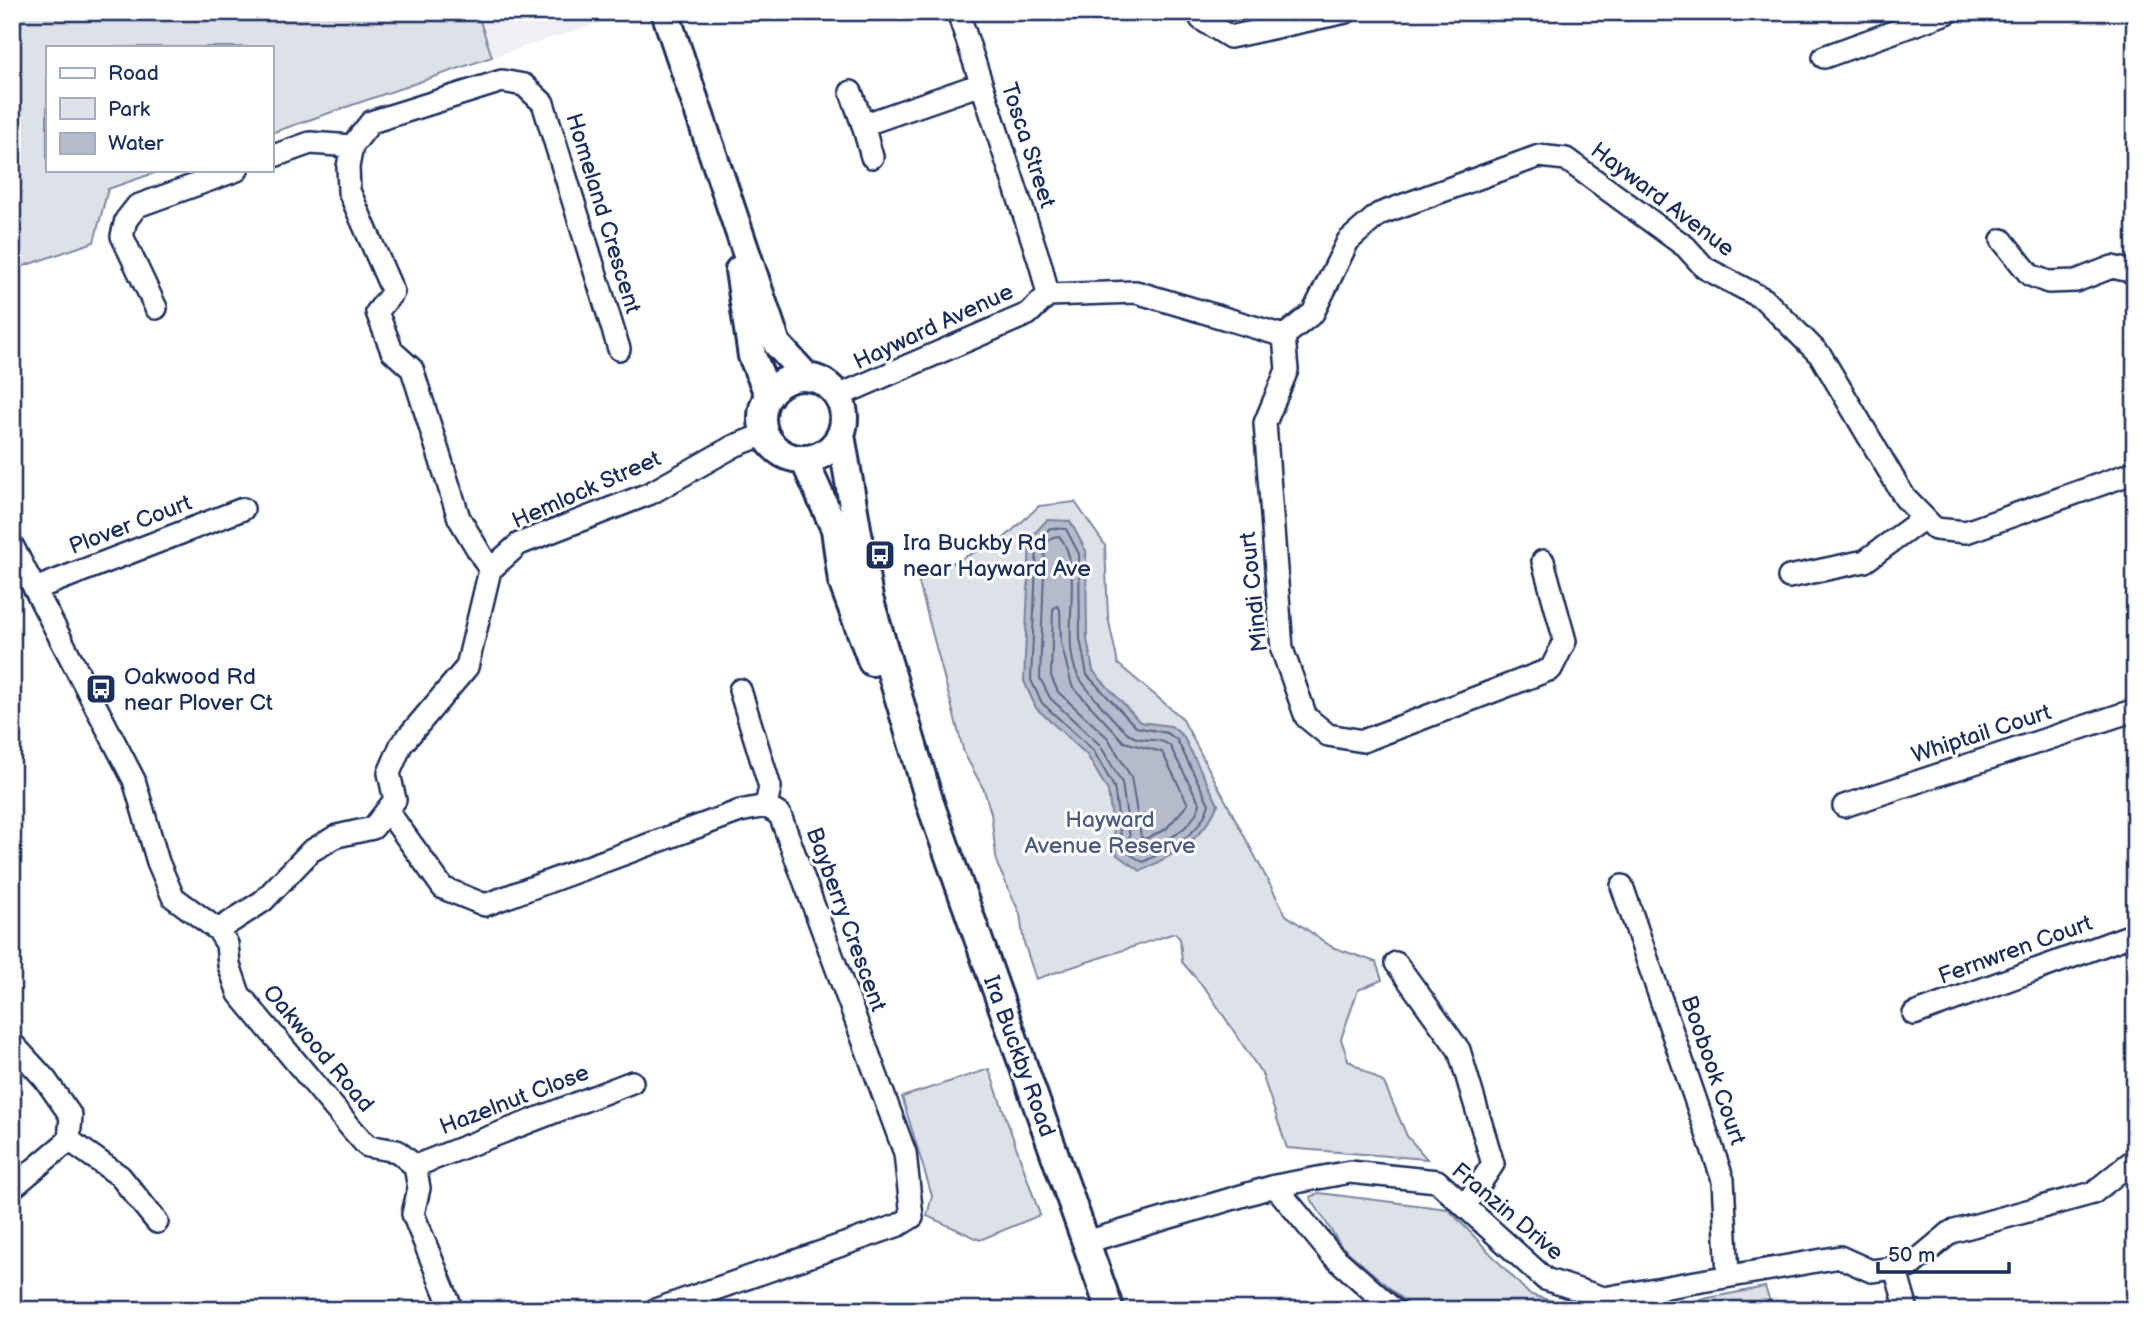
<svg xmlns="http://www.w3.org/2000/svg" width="2147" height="1322" font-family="'Balsamiq Sans',sans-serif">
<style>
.built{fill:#eff0f4}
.green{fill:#dee1e7;stroke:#7c88a2;stroke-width:2}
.water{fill:#b5bbca;stroke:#77839f;stroke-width:2}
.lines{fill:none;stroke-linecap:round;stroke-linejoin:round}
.shore{stroke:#596789;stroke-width:2}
.minor-casing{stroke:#1b2f5e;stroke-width:26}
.tertiary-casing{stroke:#1b2f5e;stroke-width:32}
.minor{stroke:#fff;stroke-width:21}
.tertiary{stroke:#fff;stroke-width:26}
.labels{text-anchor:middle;stroke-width:6;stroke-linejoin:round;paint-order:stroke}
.street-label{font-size:23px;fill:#1b2f5e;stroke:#fff}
.poi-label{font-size:23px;fill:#1b2f5e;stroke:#fff;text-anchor:start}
.park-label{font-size:23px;fill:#4c5c80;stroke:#fff}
</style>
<rect width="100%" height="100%" fill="#fff"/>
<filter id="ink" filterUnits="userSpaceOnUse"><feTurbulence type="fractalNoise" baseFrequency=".0143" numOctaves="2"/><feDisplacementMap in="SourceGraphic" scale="14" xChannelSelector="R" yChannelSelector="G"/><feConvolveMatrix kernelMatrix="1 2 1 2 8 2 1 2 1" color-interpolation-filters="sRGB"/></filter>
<g filter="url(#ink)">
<!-- built -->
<path class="built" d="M 477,12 L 613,12 L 615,18 L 492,57 Z"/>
<!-- green -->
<path class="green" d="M 12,12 L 477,12 L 492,57 L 271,133 L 271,47 L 47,47 L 47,170 L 163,170 L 108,189 L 94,242 L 12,270 Z
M 1075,502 L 1105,545 L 1108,617 L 1118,664 L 1182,718 L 1286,915 L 1332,947 L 1376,962 L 1382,980 L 1358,990 L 1341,1039 L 1348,1060 L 1384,1083 L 1407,1136 L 1427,1159 L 1287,1148 L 1262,1074 L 1208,992 L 1182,962 L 1180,939 L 1175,933 L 1036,979 L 1024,943 L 1020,914 L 997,864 L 991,813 L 984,790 L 964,753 L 918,579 L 1003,539 L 1039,506 Z
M 989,1069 L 1040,1215 L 980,1240 L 927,1216 L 932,1196 L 902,1097 Z
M 1319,1193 L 1448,1209 L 1529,1294 L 1580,1310 L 1415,1310 L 1341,1246 L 1310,1197 Z
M 1765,1287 L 1773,1310 L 1647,1310 Z"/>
<!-- water -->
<path class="water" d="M 1047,520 L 1070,521 L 1086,551 L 1087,639 L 1093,671 L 1140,722 L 1171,726 L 1183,736 L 1218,804 C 1203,840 1175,854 1141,871 L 1117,855 L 1108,791 L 1087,755 L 1036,708 L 1024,681 L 1030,538 Z"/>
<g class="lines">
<!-- shore -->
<path class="shore" d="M 1050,528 L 1066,529 L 1079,554 L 1080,639 L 1087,675 L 1136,727 L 1167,733 L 1177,740 L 1209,804 C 1201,835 1169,849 1143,862 L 1123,850 L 1114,787 L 1093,750 L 1042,703 L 1031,680 L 1037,542 Z
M 1059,536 C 1088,568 1055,648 1082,682 C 1091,694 1121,731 1134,737 C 1146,742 1160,737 1170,746 L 1200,804 C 1193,829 1165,842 1143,852 L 1131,845 L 1122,783 L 1100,745 L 1050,698 L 1040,678 L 1045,545 L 1053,537 Z
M 1057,606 L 1060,609 L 1061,643 L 1072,686 L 1124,742 L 1162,752 L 1188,804 L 1166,829 L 1145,839 L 1141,837 L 1131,777 L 1108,738 L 1058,692 L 1051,676 L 1053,609 Z"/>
<!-- minor casing -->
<g class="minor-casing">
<path id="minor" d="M 958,12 L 1041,266 L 1048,295
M 1198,12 L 1201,19 L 1230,37 L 1346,12
M 1824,57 L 1949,12
M 851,92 L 863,125
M 271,157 L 310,143 L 352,146
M 872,157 L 863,125 L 981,84
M 2002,240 L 2030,275 L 2048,282 L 2076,281 L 2112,267 L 2135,272
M 156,308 L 122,236 L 126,220 L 137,206 L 237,170
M 1284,336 L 1287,370 L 1265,423 L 1282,649 L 1306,717 L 1328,735 L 1363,741 L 1551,669 L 1565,641 L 1543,561
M 838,396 L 1028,314 L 1048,295 L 1136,292 L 1284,336 L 1313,313 L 1348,241 L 1379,214 L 1539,156 L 1566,159 L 1686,247 L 1705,268 L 1764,299 L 1821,356 L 1905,498 L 1935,529 L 1966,532 L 2135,472
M 12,545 L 134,780 L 158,862 L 173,897 L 218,930 L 227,944 L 229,965 L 239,994 L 352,1129 L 367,1146 L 397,1151 L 415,1166 L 419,1188 L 413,1214 L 452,1310
M 490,570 L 459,518 L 412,369 L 392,351 L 377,312 L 393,292 L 349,191 L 348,167 L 352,146 L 371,122 L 502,81 L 524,85 L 543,103 L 619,349
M 1789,577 L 1865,561 L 1924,518
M 35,589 L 243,509
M 740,690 L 770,787 L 766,806
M 1844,806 L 2135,710
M 387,810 L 443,888 L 485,905 L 740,811 L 766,806 L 780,815 L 905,1153 L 912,1217 L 899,1225 L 655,1310
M 1622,886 L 1723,1180 L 1728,1276
M 218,930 L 263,901 L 311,851 L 337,836 L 373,828 L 395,800 L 389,773 L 401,745 L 467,667 L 490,570 L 519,544 L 651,493 L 734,446 L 765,434
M 1396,963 L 1459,1050 L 1493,1164 L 1465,1206
M 1914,1014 L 2126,937 L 2135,937
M 12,1043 L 45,1079 L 71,1116 L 69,1140 L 12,1188
M 69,1140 L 120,1176 L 157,1222
M 415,1166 L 632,1082
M 1275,1186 L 1331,1254 L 1394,1310
M 1086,1242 L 1275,1186 L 1350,1172 L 1437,1181 L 1545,1279 L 1604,1298 L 1840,1257 L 1871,1271 L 1895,1268 L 1907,1310
M 1895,1268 L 1909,1267 L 1951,1232 L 2093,1193 L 2135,1159"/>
</g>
<!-- tertiary casing -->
<g class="tertiary-casing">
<path id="tertiary" d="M 665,12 L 777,344 L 807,377
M 739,270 L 752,356 L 769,396
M762 418a41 41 0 1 1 82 0a41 41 0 1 1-82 0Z
M 841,435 L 869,598 L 930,803 L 1110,1310
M 804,460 L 835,529 L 842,581 L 872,662"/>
</g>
<!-- minor -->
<use href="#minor" class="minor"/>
<!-- tertiary -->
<use href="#tertiary" class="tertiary"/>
</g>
</g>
<!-- icons -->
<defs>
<g id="bus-square" transform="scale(1.575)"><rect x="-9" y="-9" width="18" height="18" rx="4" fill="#1b2f5e" stroke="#fff"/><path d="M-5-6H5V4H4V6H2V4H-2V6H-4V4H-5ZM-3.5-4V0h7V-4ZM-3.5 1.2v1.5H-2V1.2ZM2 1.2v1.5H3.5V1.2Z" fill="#fff"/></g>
</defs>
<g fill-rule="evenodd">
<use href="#bus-square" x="880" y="555"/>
<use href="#bus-square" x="101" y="689"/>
</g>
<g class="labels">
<!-- street labels -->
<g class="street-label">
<text transform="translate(1029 145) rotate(72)" y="8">Tosca Street</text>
<text transform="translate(1663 199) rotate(37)" y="8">Hayward Avenue</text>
<text transform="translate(604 213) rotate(73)" y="8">Homeland Crescent</text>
<text transform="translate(933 326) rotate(-25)" y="8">Hayward Avenue</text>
<text transform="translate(586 489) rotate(-24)" y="8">Hemlock Street</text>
<text transform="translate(130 524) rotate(-21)" y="8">Plover Court</text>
<text transform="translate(1253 592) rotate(-96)" y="8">Mindi Court</text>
<text transform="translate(1981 733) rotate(-18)" y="8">Whiptail Court</text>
<text transform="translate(847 919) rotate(70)" y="8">Bayberry Crescent</text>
<text transform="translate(2015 949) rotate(-20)" y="8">Fernwren Court</text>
<text transform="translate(319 1048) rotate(50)" y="8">Oakwood Road</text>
<text transform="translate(1020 1056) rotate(70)" y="8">Ira Buckby Road</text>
<text transform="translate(1714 1070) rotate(71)" y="8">Boobook Court</text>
<text transform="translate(514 1099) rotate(-21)" y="8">Hazelnut Close</text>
<text transform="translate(1508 1211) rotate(40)" y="8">Franzin Drive</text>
</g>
<!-- poi labels -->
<g class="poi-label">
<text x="903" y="550">Ira Buckby Rd<tspan x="903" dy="26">near Hayward Ave</tspan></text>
<text x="124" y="684">Oakwood Rd<tspan x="124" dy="26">near Plover Ct</tspan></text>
</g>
<!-- park labels -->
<g class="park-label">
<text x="1110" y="827">Hayward<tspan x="1110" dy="26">Avenue Reserve</tspan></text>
</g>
</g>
<!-- margin -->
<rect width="2147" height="1322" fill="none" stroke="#fff" stroke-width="42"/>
<rect x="21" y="21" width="2105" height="1280" fill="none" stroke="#1b2f5e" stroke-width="2.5" filter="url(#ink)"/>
<!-- legend -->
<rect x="46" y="46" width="228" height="126" fill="#ffffff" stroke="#a4acbf" stroke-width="2"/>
<rect x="60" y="68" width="35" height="10" fill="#ffffff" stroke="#a4acbf" stroke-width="2"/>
<text x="108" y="80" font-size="21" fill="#1b2f5e">Road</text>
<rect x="60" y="98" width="35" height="21" fill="#dee1e7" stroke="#a4acbf" stroke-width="2"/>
<text x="108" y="116" font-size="21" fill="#1b2f5e">Park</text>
<rect x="60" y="133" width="35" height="21" fill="#b5bbca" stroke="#a4acbf" stroke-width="2"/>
<text x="108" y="150" font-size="21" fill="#1b2f5e">Water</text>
<!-- scale -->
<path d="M1878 1262v10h131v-10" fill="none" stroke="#1b2f5e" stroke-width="3.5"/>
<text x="1888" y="1262" font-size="21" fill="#1b2f5e" stroke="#ffffff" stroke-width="5" paint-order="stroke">50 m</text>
</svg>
